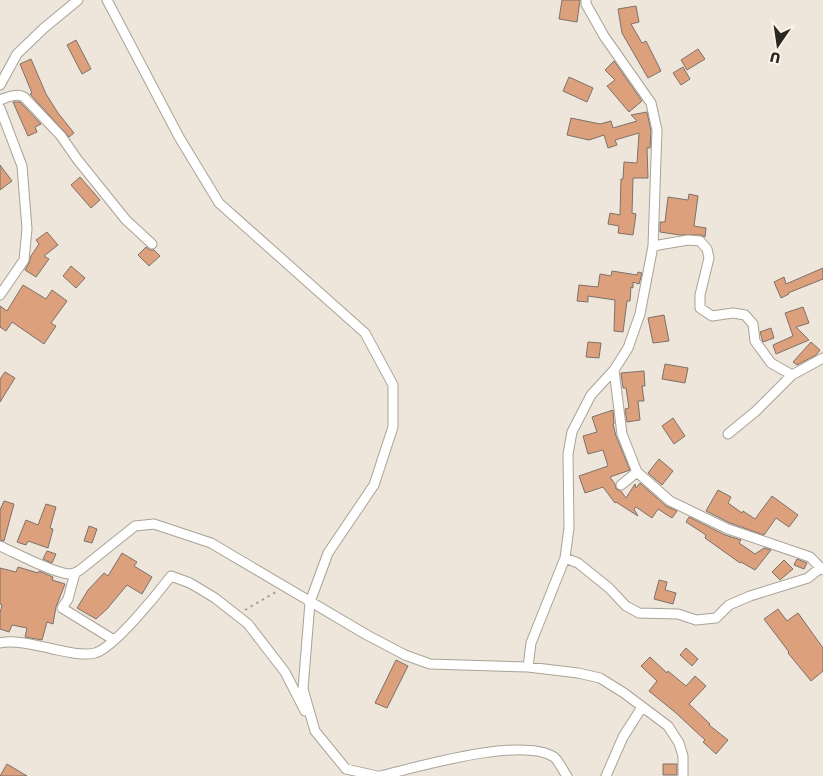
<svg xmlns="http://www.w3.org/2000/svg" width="823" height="776" font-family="Rubik,sans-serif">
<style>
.building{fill:#dca07d;stroke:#7d716a}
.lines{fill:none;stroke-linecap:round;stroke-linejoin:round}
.street-casing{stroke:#a9a297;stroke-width:11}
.path{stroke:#a59f95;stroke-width:2;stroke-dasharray:2.5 4;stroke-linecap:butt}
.street{stroke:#fff;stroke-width:9}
</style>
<rect width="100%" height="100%" fill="#eee6da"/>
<!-- building -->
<path class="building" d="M 562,0 L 580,0 L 577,22 L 559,19 Z
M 636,6 L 639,22 L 631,24 L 642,43 L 646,41 L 661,71 L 648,78 L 622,33 L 618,9 Z
M 76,40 L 91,69 L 82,74 L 67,45 Z
M 698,49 L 705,59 L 687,70 L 681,60 Z
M 31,59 L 46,94 L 58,113 L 74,133 L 69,137 L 30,94 L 32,93 L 20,64 Z
M 614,61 L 642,101 L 629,112 L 607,86 L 615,80 L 605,70 Z
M 683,67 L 690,79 L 681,85 L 673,73 Z
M 569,77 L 593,88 L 587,102 L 563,91 Z
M 13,102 L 20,102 L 41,124 L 35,127 L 37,132 L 28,136 Z
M 647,112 L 651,131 L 650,148 L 647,148 L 648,178 L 633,178 L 632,213 L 636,214 L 633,235 L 618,233 L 619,226 L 608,224 L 610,213 L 620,215 L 621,179 L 623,179 L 624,162 L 637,163 L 639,133 L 615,140 L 617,145 L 608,148 L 604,135 L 589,140 L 567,135 L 571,118 L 600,124 L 611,121 L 613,128 L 637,121 L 631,115 Z
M 0,165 L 12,181 L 0,190 Z
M 80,177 L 100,200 L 91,208 L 71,185 Z
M 689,194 L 698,196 L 694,226 L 706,228 L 705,237 L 701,235 L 680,235 L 660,232 L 660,222 L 665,222 L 668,197 L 688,200 Z
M 47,232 L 58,245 L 44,256 L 49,259 L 36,277 L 25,270 L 29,263 L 31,256 L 39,244 L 36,240 Z
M 146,247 L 150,250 L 154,250 L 160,256 L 149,266 L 138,255 Z
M 71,266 L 85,278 L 76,288 L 63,276 Z
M 823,268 L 823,279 L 788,293 L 789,294 L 781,298 L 774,282 L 784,277 L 786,284 Z
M 612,271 L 637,275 L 638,272 L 642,273 L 639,284 L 633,282 L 633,288 L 631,287 L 630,301 L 627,301 L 623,332 L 614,331 L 615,300 L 588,296 L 588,302 L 577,301 L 579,285 L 598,287 L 600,274 L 611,276 Z
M 23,285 L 46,299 L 52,290 L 67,301 L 51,323 L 56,326 L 44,344 L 12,322 L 6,331 L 0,327 L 0,306 L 7,311 Z
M 803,307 L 809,323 L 796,327 L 809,340 L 776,354 L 773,345 L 793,336 L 785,313 Z
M 664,315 L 669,341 L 653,343 L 648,318 Z
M 771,328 L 774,338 L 763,342 L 760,332 Z
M 588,342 L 601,343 L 599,358 L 586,357 Z
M 811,342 L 820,350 L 816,355 L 797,365 L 793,362 Z
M 665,364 L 688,368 L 685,383 L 662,379 Z
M 644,371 L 645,386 L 642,386 L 644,401 L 638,401 L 640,420 L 627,422 L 625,409 L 629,408 L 626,388 L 623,388 L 621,373 Z
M 5,372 L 15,378 L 0,402 L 0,379 Z
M 613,410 L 614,424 L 613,424 L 616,436 L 630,470 L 610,477 L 615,484 L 616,489 L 621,491 L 626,498 L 635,484 L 636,488 L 640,483 L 666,506 L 677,511 L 672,518 L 658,509 L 652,518 L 636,507 L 634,509 L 638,516 L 616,502 L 615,503 L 603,487 L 585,493 L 579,476 L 608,466 L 603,450 L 588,454 L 583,436 L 597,432 L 592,417 Z
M 673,418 L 685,436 L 674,444 L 662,426 Z
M 659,459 L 673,471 L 662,485 L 648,473 Z
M 718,490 L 731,497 L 728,503 L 742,513 L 743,511 L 755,519 L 772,496 L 798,515 L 789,527 L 776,518 L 764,535 L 730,523 L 706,511 Z
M 4,501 L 14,504 L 4,541 L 0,540 L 0,510 Z
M 46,504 L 56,507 L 50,528 L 53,529 L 48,548 L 28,541 L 26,545 L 17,542 L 26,520 L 38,525 Z
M 689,517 L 725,535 L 741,540 L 739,543 L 755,554 L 764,548 L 771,550 L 755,570 L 741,562 L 740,563 L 705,538 L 706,535 L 686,522 Z
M 89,526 L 97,529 L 92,543 L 84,541 Z
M 47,551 L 56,554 L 52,563 L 43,559 Z
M 122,553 L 137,562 L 134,566 L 152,577 L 142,594 L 127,585 L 107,609 L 96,619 L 77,608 L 88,590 L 104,573 L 108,576 Z
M 797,559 L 807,563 L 804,569 L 794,565 Z
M 784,560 L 793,569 L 780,580 L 772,572 Z
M 18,567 L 38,573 L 39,571 L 53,577 L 52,580 L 65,584 L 56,607 L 53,624 L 47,622 L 42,640 L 25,637 L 27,628 L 12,625 L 9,632 L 0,629 L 0,613 L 2,605 L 0,604 L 0,568 L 16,572 Z
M 659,580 L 667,582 L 665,590 L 676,593 L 673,604 L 654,599 Z
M 778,609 L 787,621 L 798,613 L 823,648 L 823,671 L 811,681 L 788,653 L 789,652 L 764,619 Z
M 686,648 L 698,659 L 692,666 L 680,655 Z
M 650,657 L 667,673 L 668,671 L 686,686 L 695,676 L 706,686 L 689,704 L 710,724 L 709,725 L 728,740 L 716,754 L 703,742 L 705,740 L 676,713 L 649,691 L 657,681 L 641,666 Z
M 396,660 L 408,666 L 387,708 L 375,703 Z
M 7,764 L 27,776 L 0,776 Z
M 663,764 L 677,764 L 677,775 L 663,775 Z"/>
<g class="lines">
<!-- street casing -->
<g class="street-casing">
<path id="street" d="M 107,0 L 179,137 L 219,203 L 365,333 L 393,385 L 393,427 L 374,485 L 328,553 L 310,602 L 303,689 L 315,731 L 346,769 L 377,776
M 0,85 L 17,54 L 44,28 L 78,0
M 0,100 C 8,97 16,93 24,97 L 61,136 L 77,159 L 126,220 L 152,244
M 0,108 L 22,166 L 27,229 L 24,260 L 0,295
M 653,246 L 688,240 L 700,241 L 707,249 L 709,258 L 700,295 L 700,308 L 712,316 L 733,313 L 745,315 L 753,324 L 755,341 L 771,363 L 792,375 L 823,358
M 614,370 L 622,434 L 637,472 L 670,501 L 728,529 L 810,557 L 823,570
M 728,434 L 756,411 L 792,375
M 621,485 L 637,472
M 0,546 C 16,553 53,573 69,574 C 73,574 77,572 80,570 L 135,526 L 154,524 L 211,543 L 367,635 L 405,655 L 430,664 L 528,667 L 578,673 L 600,678 L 624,693 L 668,726 L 679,743 L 683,756 L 683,776
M 565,558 L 578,563 L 609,588 L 626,606 L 639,613 L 678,614 L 696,620 L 716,618 L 729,605 L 750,596 L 808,578 L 820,568
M 75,573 L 68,599 L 62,608 L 114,640
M 0,643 C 14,639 39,646 53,649 C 67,652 82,656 95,653 C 114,648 158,593 171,576 L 190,583 L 215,598 L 248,624 L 285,672 L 305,711
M 528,667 L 531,643 L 565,558 L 569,528 L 568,454 L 572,432 L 591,395 L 614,370 L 628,348 L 640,314 L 653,246 L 657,130 L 651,103 L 604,36 L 586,4 L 586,0
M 380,776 C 418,767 521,736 554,757 C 559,761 563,771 567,776
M 606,776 L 623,737 L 642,707"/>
</g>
<!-- path -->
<path class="path" d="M 245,610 L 276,592"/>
<!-- street -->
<use href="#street" class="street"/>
</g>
<!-- north arrow -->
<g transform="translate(778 45) rotate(193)" stroke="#fbf3e7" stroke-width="4" paint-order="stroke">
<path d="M0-4L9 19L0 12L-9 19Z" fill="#2b2823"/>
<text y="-8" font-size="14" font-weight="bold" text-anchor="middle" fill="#2b2823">U</text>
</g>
</svg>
